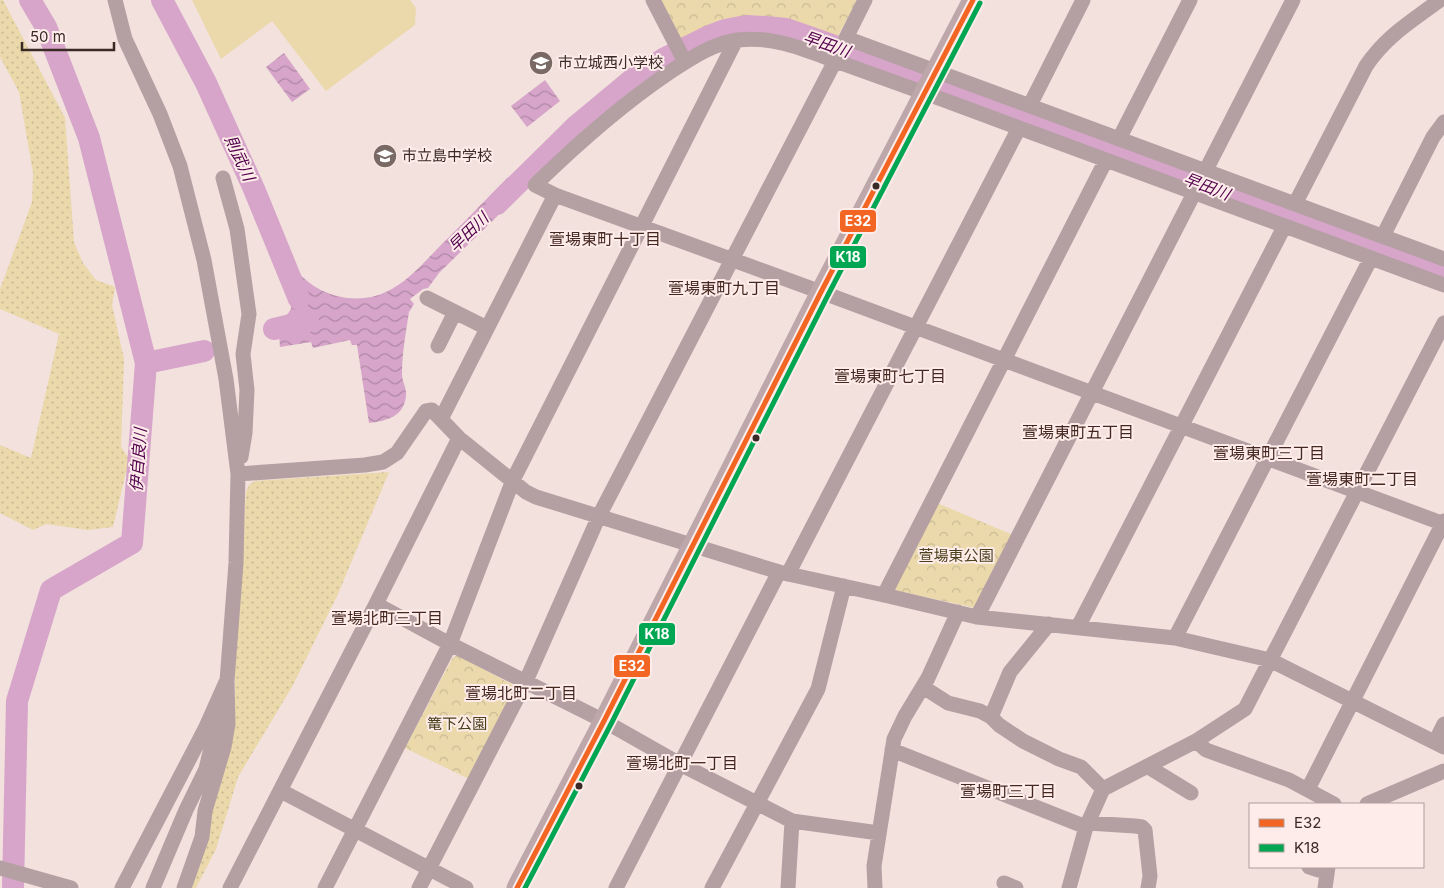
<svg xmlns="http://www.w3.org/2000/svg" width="1444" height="888" font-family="Inter,'Noto Sans JP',sans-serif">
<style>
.grass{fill:url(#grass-dots)}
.park{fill:url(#park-crowns)}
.pitch{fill:#ebd9ab}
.water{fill:url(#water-waves)}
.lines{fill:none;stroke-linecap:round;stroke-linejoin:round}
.river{stroke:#d7a5ca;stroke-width:22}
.street{stroke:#b4a0a3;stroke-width:15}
.secondary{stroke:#bda7aa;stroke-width:21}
.bus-1-casing{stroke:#fdece9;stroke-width:9}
.bus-2-casing{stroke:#fdece9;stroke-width:9}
.bus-1{stroke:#f26522;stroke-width:5}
.bus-2{stroke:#00a651;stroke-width:5}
.bus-dot{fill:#392a26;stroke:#fdece9;stroke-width:2}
.labels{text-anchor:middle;stroke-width:4;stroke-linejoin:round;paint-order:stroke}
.poi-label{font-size:15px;fill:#392a26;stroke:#fdece9;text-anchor:start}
.park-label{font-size:15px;fill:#483f1b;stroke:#fdece9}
.water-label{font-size:16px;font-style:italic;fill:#52004c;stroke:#fdece9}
.neighbourhood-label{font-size:16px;fill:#452721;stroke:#fdece9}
.line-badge{stroke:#fdece9;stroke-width:2}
.badge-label{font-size:14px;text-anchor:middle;font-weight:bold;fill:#fff}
</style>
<defs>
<pattern id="grass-dots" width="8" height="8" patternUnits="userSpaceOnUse" patternTransform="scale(1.25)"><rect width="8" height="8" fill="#ebd9ab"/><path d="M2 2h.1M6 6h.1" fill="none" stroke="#caba93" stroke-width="1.8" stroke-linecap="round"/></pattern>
<pattern id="park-crowns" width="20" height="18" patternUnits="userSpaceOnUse" patternTransform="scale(1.25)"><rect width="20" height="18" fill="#ebd9ab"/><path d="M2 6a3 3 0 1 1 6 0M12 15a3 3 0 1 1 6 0" fill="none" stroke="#caba93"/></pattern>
<pattern id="water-waves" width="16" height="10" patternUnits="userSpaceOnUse" patternTransform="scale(1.25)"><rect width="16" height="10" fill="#d7a5ca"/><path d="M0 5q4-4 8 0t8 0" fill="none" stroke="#af87a4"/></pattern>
</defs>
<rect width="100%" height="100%" fill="#f2e1dd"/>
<!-- grass -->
<path class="grass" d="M 0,0 L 3,0 L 65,118 L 74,242 L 83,263 L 96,280 L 115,287 L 112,305 L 124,359 L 121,447 L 134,466 L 126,472 L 113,527 L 88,530 L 46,524 L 33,530 L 0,513 L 0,445 L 31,458 L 59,334 L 0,309 L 0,289 L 32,202 L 33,173 L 19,92 L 0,57 Z
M 389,472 L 338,594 L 292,687 L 238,777 L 216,849 L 196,888 L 190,888 L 235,725 L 235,659 L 246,492 L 249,485 L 255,481 Z"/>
<!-- park -->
<path class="park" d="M 658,0 L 857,0 L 837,38 L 793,21 L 774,18 L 723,21 L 701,29 L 679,41 Z
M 937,503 L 1013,535 L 975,608 L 894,590 Z
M 457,655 L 513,685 L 516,689 L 469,779 L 405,748 L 452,659 Z"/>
<!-- pitch -->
<path class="pitch" d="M 192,0 L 410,0 L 416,8 L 415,25 L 326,91 L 272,21 L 221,59 Z"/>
<!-- water -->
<path class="water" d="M 284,53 L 310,89 L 292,102 L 266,67 Z
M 545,80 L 560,101 L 527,127 L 511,106 Z
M 508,177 L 526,188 L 439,273 L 428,288 L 423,289 L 410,299 L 414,304 L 409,312 C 406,332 402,353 402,374 C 402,381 407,389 406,396 C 404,417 386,421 369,423 L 357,345 L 352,345 L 350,340 L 313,348 L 311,342 L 280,347 L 278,322 C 301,308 290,294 282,274 L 294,267 C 314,295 354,307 386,292 C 408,282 424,262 441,245 C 464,222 486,200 508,177 Z"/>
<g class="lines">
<!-- river -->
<path class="river" d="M 162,0 L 206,83 L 254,189 L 299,299
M 497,204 L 575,127 L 634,78 L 665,58 L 709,36 L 725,30 L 746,26 L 766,27 L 786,29 L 846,50 L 961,95 L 1444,276
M 274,329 L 308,321
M 146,363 L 204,351
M 13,888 L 17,701 L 51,590 L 132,543 L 146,363 L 89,138 L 46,27 L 30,0"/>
<!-- street -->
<path class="street" d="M 115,0 L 125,39 L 160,114 L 180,166 L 204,260 L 226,379 L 238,474 L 236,563 L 227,681 L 228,724 L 224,747 L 205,811 L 202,837 L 184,888
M 653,0 L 685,62
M 865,0 L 846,38 L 1444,259
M 1030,105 L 1083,0
M 1119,139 L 1190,0
M 223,178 L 237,229 L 249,314 L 243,354 L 247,390 L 245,433 L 241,457
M 1295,204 L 1366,66 C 1386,36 1412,21 1440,0
M 1383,236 L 1433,137 L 1444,122
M 1444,285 C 1277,224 1111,161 944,100 C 910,88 877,76 844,64 C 810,52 775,35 738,40 C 713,43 690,59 670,72 C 621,105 577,144 535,185 L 555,195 L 821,292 L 1444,524
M 427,298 L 487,328
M 438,346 L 455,312
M 441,419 L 555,195
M 238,474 L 365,465 L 383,462 L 397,453 L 426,411 L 432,410 L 459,438 L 526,492 L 536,497 L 779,572 L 884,595 L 977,617 L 1175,638 L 1270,660 L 1444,747
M 788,574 L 1019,128
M 884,595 L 1106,160
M 376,604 L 450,644 L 604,721 L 680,764 L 792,821 L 879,833
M 977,617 L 1293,0
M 1078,627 L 1284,227
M 1175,638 L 1371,258
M 923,687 L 948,703 L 980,711 L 991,717 L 999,725 L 1023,741 L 1059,759 L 1081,767 L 1103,789
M 991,717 L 1010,672 L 1049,624
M 1196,741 L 1206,750 L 1289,780 L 1334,804
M 1435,742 L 1444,724
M 892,750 L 1086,827
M 1147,766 L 1191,793
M 1308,789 L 1444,521
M 281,791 L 466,888
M 1367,804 L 1444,771
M 1088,823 L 1135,826 L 1142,827 L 1145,830 L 1150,876 L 1148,888
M 1309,867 L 1318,870 L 1324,867
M 0,868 L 71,888
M 1004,883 L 1016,888
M 122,888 L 205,729 L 226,682
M 153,888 L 186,810 L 206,769 L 215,731 L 224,714
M 230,888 L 376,604 L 459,438
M 325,888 L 450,644 L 513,480 L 736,40
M 419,888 L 526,681 L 599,516 L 835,61
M 616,888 L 779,572
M 712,888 L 818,689 L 844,586
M 788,888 L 792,821
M 875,888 L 874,866 L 894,739 L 905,716 L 928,678 L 958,612
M 1069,888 L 1086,827 L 1103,789 L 1196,741 L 1245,709 L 1444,323
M 1325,888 L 1328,867"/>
<!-- secondary -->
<path class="secondary" d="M 517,888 L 604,721 L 821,292 L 973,0"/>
<!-- bus-1 casing -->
<g class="bus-1-casing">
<path id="bus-1" d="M 517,888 L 604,721 L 821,292 L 973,0"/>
</g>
<!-- bus-2 casing -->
<g class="bus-2-casing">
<path id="bus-2" d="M 525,888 L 611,724 L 828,295 L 980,3"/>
</g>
<!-- bus-1 -->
<use href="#bus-1" class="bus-1"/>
<!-- bus-2 -->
<use href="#bus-2" class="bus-2"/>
</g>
<!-- icons -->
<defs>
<g id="school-disc" transform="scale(1.25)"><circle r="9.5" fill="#7a6a66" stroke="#fdece9"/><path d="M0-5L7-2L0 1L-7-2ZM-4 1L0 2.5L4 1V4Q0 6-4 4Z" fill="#fff"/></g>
</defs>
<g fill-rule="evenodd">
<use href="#school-disc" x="541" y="63"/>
<use href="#school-disc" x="385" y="156"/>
</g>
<!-- markers -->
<g class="bus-dot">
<circle cx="876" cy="186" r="4.5"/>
<circle cx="756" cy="438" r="4.5"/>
<circle cx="579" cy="786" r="4.5"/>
</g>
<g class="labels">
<!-- poi labels -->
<g class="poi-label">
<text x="558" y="68">市立城西小学校</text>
<text x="402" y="161">市立島中学校</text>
</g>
<!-- park labels -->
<g class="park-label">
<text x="956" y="561">萱場東公園</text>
<text x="457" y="729">篭下公園</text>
</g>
<!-- water labels -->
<g class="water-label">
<text transform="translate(827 44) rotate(19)" y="6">早田川</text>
<text transform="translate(240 158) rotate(65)" y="6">則武川</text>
<text transform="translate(1207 186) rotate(21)" y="6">早田川</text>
<text transform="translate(468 232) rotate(-44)" y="6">早田川</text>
<text transform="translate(138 460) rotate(-86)" y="6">伊自良川</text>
</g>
<!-- neighbourhood labels -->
<g class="neighbourhood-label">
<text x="605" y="245">萱場東町十丁目</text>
<text x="724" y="294">萱場東町九丁目</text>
<text x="890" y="382">萱場東町七丁目</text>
<text x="1078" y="438">萱場東町五丁目</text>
<text x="1269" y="459">萱場東町三丁目</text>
<text x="1362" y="485">萱場東町二丁目</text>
<text x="387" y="624">萱場北町三丁目</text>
<text x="521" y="699">萱場北町二丁目</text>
<text x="682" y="769">萱場北町一丁目</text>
<text x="1008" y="797">萱場町三丁目</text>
</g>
</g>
<g class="line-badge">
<rect x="839" y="209" width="38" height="24" rx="5" fill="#f26522"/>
<rect x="829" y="245" width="38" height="24" rx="5" fill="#00a651"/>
<rect x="638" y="622" width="38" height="24" rx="5" fill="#00a651"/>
<rect x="613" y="654" width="38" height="24" rx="5" fill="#f26522"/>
</g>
<g class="badge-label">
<text x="858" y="226">E32</text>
<text x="848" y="262">K18</text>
<text x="657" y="639">K18</text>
<text x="632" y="671">E32</text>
</g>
<!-- legend -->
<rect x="1249" y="803" width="175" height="65" fill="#fdece9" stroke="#af9e9b"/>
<rect x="1259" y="819" width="25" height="8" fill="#f26522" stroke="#af9e9b"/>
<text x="1294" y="828" font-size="15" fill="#392a26">E32</text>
<rect x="1259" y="844" width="25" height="8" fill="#00a651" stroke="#af9e9b"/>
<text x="1294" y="853" font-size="15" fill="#392a26">K18</text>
<!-- scale -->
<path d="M22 42v8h92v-8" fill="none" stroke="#392a26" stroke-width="2.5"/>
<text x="30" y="42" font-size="15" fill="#392a26" stroke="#fdece9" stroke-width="4" paint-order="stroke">50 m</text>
</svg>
